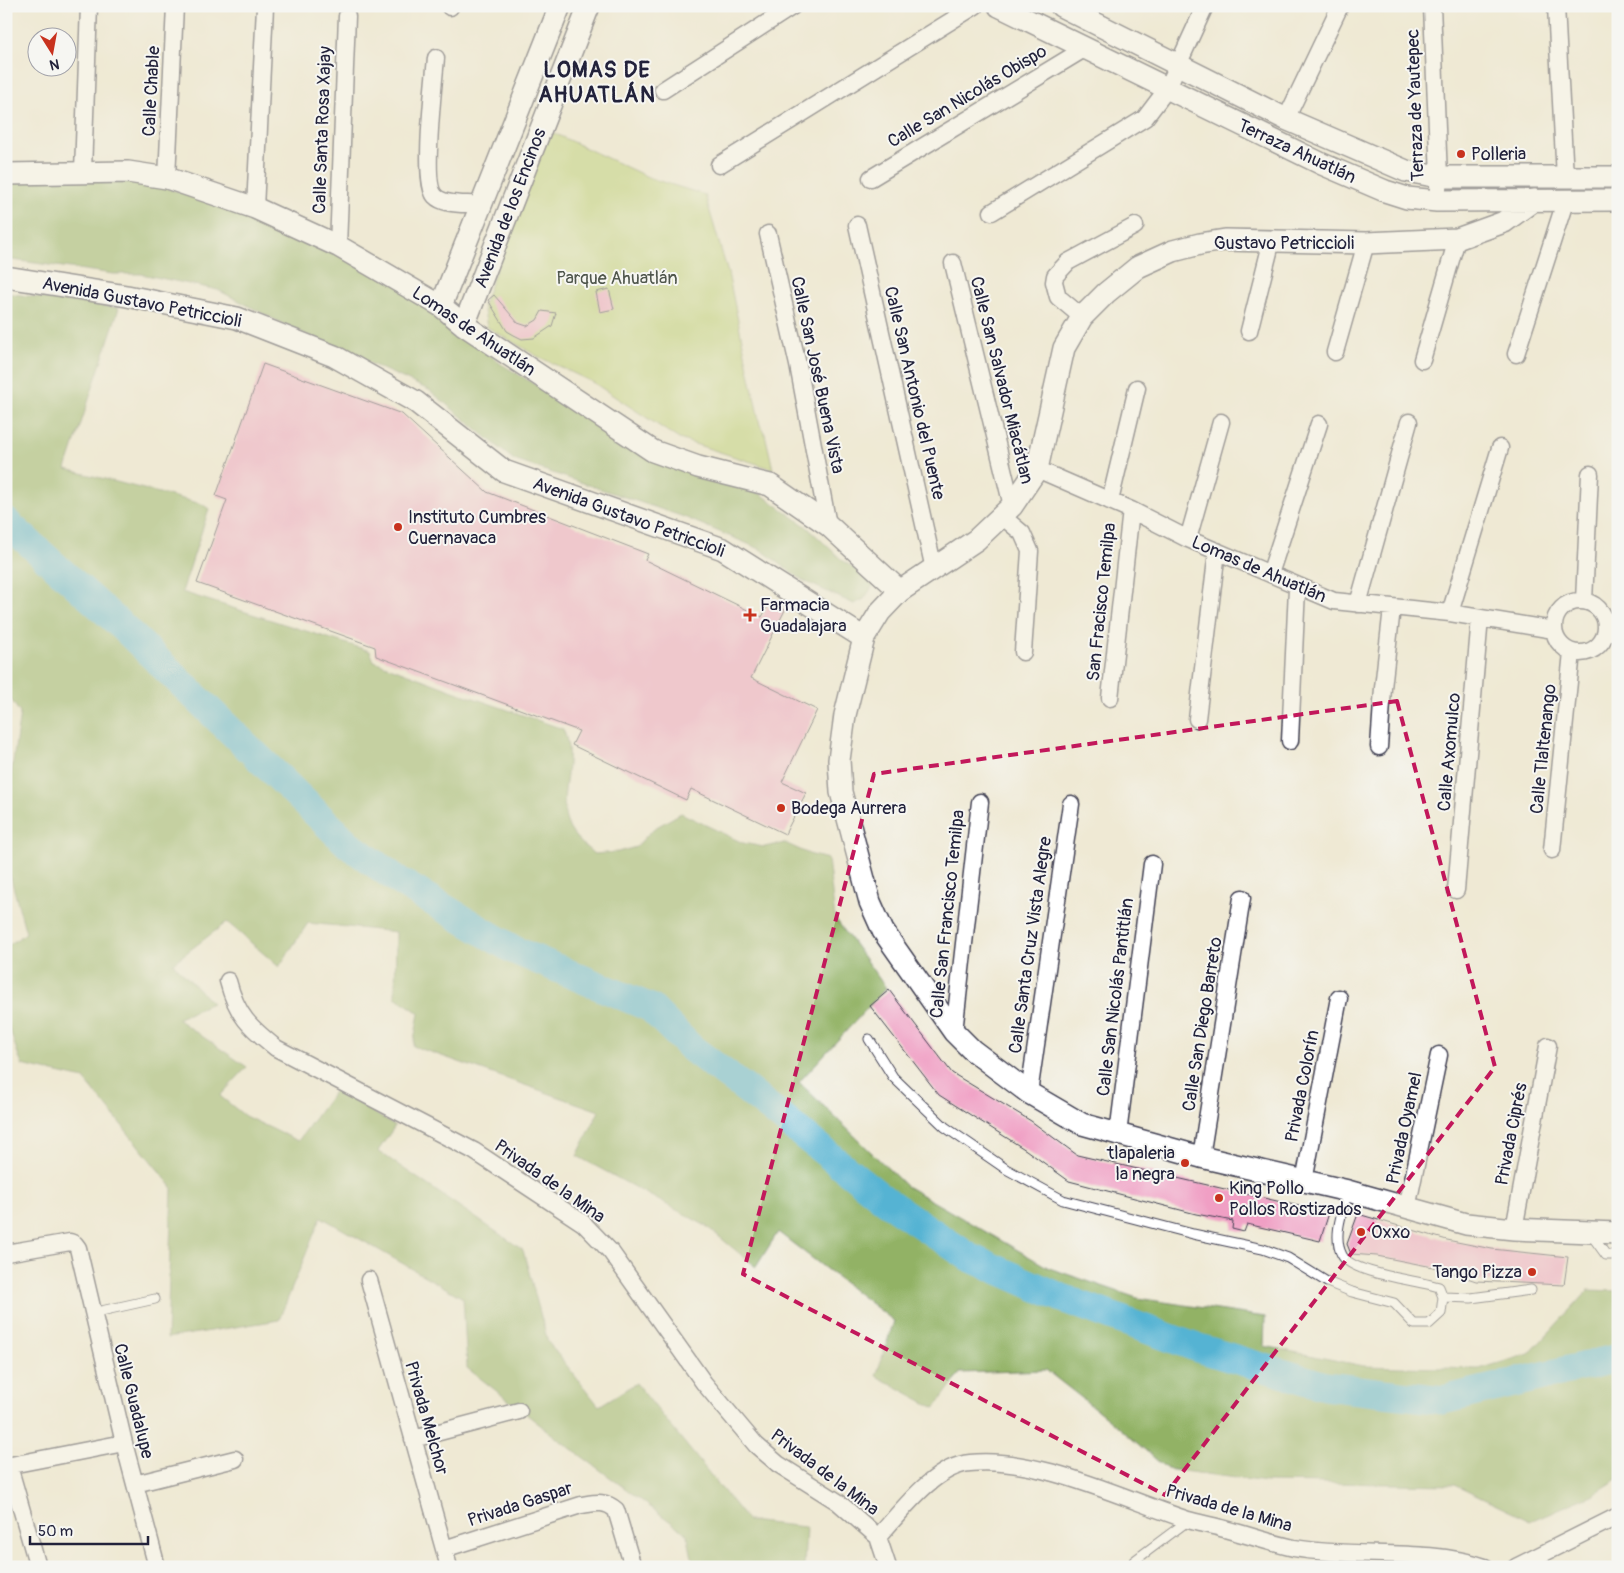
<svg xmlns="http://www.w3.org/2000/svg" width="1624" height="1573" font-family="Pangolin,sans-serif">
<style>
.green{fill:#b9cf73;stroke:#6e7857}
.forest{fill:#92b265;stroke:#5a6a50}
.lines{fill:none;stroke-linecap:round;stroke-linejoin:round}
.river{stroke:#54b3d3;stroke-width:29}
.building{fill:#f09fc4}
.service-casing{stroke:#414052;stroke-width:11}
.minor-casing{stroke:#414052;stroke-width:19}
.tertiary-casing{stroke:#414052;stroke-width:24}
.service{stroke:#fff;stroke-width:9}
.minor{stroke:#fff;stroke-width:16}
.tertiary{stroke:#fff;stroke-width:21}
.marked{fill:none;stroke:#c2185b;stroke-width:4;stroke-dasharray:10 6;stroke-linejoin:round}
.poi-dot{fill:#c8321e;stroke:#f6f6f2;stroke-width:2}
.labels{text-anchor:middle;stroke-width:4;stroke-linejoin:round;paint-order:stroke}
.street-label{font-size:18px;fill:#22223b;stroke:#f6f6f2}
.poi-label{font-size:18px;fill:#22223b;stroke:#f6f6f2;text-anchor:start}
.park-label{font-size:18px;fill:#4f564c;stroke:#f6f6f2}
.district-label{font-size:22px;font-weight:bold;letter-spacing:1px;fill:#22223b;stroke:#f6f6f2}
</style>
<rect width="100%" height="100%" fill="#f6f6f2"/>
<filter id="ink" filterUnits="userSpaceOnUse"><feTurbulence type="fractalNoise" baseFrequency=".02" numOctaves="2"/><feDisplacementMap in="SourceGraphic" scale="10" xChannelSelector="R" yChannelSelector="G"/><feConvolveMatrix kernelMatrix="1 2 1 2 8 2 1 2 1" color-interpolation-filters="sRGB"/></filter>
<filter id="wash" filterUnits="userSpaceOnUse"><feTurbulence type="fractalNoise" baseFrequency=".0096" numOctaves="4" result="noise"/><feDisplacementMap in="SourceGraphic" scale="20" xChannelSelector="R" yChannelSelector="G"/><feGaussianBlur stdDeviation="1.12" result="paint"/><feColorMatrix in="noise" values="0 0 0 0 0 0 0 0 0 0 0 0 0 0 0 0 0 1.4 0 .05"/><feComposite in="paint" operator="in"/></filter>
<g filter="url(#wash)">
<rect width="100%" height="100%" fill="#efe9d4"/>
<!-- green -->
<path class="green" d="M 547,130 L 650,178 L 705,195 L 728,273 L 760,425 L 765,434 L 773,469 L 679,439 L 594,383 L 537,356 L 487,327 L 483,305 Z"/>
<!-- forest -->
<path class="forest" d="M 6,172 L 110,172 L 257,214 L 419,296 L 501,364 L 549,393 L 712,477 L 761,494 L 807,527 L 841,559 L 875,583 L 864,599 L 854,604 L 802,580 L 760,549 L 684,517 L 514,460 L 429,390 L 285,325 L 218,290 L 141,274 L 113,274 L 6,259 Z
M 6,293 L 119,308 L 66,469 L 202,504 L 209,509 L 182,592 L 370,651 L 374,661 L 453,691 L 563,729 C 578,762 556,794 568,825 C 573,837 585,846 594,854 L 618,852 L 636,847 L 653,829 L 681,813 L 743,843 L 764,847 L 785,843 L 809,854 L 828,859 L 835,918 L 886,988 L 799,1082 L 906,1186 L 1049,1268 L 1137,1298 L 1265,1317 L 1264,1346 L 1364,1366 L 1479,1369 L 1529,1354 L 1588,1290 L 1618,1291 L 1618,1479 L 1592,1495 L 1530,1521 L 1454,1485 L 1266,1482 L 1167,1469 L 1115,1424 L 1046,1370 L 960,1373 L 935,1408 L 876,1376 L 894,1321 L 778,1232 L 756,1267 L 706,1226 L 577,1156 L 599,1111 L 413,1046 L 419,1013 L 395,997 L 396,932 L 308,923 L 279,967 L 227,922 L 173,963 L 212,1003 L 177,1019 L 247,1067 L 220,1096 L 245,1116 L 298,1141 L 336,1089 L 395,1126 L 378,1151 L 523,1250 L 548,1342 L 599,1406 L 636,1383 L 748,1521 L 806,1527 L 804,1567 L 694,1567 L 687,1534 L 562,1442 L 467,1368 L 463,1298 L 321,1217 L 279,1320 L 167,1338 L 172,1187 L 84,1079 L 22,1065 L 6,1020 L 6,947 L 26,933 L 6,861 L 6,810 L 20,713 L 6,692 Z"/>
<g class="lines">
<!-- river -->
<path class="river" d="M 6,522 L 124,628 L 349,845 L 402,883 L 514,950 L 651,1008 L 691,1048 L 747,1090 L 886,1201 L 969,1257 L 1062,1298 L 1192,1346 L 1325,1386 L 1443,1400 L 1618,1358"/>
</g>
<g id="blocks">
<!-- building -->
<path class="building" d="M 609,289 L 614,309 L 600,312 L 596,292 Z
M 494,295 L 518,323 L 527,326 L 537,320 L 542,311 L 556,313 L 552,326 L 534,338 L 522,339 L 514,335 L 507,331 L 488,300 Z
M 263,364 L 402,414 L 487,492 L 648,554 L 645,560 L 762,617 L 770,602 L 785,610 L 751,678 L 817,710 L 782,782 L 806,793 L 785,834 L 691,789 L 686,800 L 572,745 L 579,731 L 376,656 L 375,647 L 197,583 L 227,500 L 216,496 Z
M 889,990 L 952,1073 L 1031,1121 L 1077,1155 L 1329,1213 L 1320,1241 L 1247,1224 L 1244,1232 L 1232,1229 L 1233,1221 L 1196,1214 L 1069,1181 L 1026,1150 L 939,1095 L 870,1006 Z
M 1358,1214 L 1447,1240 L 1492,1249 L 1568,1257 L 1564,1285 L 1476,1281 L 1438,1268 L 1377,1256 L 1351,1254 L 1347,1244 Z"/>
</g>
</g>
<g filter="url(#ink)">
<use href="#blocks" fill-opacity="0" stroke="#414052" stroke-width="1"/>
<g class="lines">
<!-- service casing -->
<g class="service-casing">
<path id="service" d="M 869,1039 L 893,1077 L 945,1127 L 1006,1169 L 1063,1200 L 1193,1234 L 1263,1249 L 1288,1258 L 1327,1282 L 1352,1292 L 1394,1303 L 1414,1324 L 1429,1324 L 1441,1313 L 1443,1297 L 1439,1287 C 1418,1280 1352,1274 1342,1255 C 1332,1236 1343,1210 1348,1191
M 1590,1233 L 1606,1255 L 1618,1255
M 1443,1297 L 1471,1298 L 1531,1290
M 92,1313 L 155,1299
M 1134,1561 L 1189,1520"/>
</g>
<!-- minor casing -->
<g class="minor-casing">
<path id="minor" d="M 1432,6 L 1439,177 L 1437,201
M 1556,6 L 1565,178
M 450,7 L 450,6
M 436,58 C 434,81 422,183 435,196 C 444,206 468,203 480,205
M 663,90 L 793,6
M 1286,119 L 1340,6
M 719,165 L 975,6
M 83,171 L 89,6
M 167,178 L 175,6
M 871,178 L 1084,49
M 255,208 L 265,7
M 992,212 L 1145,118 L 1167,89 L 1205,6
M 857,225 L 934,569
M 768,234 L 798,365 L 828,525
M 338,246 L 347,16
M 953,263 L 1012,506
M 1082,317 L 1058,297 L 1054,282 L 1055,276 L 1068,262 L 1135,226
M 1249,331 L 1272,240
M 1335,352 L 1366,243
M 1516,354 L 1565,202
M 1422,360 L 1457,239
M 1037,469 L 1131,510 L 1188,539 L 1334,601 L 1450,613 L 1554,630
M 1110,501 L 1137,388
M 1003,517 L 1022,533 L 1030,551 L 1023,652
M 1188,539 L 1221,422
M 1270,574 L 1319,424
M 1584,601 L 1590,474
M1554 627a26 26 0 1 1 52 0a26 26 0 1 1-52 0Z
M 1358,604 L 1409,422
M 1450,613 L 1500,448
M 1110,698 L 1131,510
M 1197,719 L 1217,551
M 1290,741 L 1297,588
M 1379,747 L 1383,688 L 1392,608
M 1552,850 L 1572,652
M 1456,890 L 1480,618
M 228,981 C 237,1016 250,1027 276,1048 L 474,1151 L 583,1223 L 611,1252 L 704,1383 L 756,1445 L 778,1464 L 838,1502 L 878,1537 L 888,1567
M 954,1032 L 980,802
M 1029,1093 L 1071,804
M 1118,1134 L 1152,864
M 1201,1157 L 1242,898
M 1304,1181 L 1339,998
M 1407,1208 L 1439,1055
M 1514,1229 L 1548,1046
M 6,1253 L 70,1242 L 75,1244 L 78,1248 L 124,1443 L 157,1567
M 369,1280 L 449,1567
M 413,1439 L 519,1411
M 6,1466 L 124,1443
M 9,1466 L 38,1567
M 135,1484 L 235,1459
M 878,1537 C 901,1512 934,1466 970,1463 C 1037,1456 1124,1499 1188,1520 C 1199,1523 1210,1525 1221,1528 C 1245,1534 1270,1543 1294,1548 C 1357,1559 1424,1547 1485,1567
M 444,1549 L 581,1505 C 595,1503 605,1500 616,1510 L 633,1567
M 1516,1567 L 1618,1516"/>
</g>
<!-- tertiary casing -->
<g class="tertiary-casing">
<path id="tertiary" d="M 999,6 L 1322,164 L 1385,191 L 1407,198 L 1437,201 L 1618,200
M 1061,6 L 1286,119 L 1406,171 L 1439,177 L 1618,177
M 6,174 L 128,172 L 167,178 L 255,208 L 338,246 L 441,306 L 464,325 L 653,451 L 698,467 L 770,485 L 828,525 L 900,591
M 1534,200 L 1504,222 L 1457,239 L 1366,243 L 1225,240 L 1200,244 L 1173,251 L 1138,267 L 1106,293 L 1082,317 L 1064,348 L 1037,469 L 1012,506 L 976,540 L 900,591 L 880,612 L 864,638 L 845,715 L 839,760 L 841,792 L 870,902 L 883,931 L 954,1032 L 972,1050 L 1029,1093 L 1082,1124 L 1201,1157 L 1348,1191 L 1466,1224 L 1514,1229 L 1618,1233
M 6,277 L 127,296 L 237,318 L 334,356 L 416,402 L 504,471 L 723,549 L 864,638
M 441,306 L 560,6
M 464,325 L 589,6"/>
</g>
<!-- service -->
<use href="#service" class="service"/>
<!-- minor -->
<use href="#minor" class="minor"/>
<!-- tertiary -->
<use href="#tertiary" class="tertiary"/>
</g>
</g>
<!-- marked area -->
<path d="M0 0H1624V1573H0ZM 1397,701 L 1495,1067 L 1165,1495 L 743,1274 L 874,774 Z" fill="#efe9d4" fill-opacity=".55" fill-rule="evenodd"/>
<path class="marked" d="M 1397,701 L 1495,1067 L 1165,1495 L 743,1274 L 874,774 Z"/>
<!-- markers -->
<g class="poi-dot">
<circle cx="1461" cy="154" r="5"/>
<circle cx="398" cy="527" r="5"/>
<path d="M747.5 607.5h5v5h5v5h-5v5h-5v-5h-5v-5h5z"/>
<circle cx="781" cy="808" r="5"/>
<circle cx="1185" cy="1163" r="5"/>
<circle cx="1219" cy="1198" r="5"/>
<circle cx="1361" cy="1232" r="5"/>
<circle cx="1532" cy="1272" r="5"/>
</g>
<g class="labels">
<!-- street labels -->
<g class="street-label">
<text transform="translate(151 91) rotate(-87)" y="6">Calle Chable</text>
<text transform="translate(967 96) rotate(-31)" y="6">Calle San Nicolás Obispo</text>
<text transform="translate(1415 105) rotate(-92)" y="6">Terraza de Yautepec</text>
<text transform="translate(322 130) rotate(-88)" y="6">Calle Santa Rosa Xajay</text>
<text transform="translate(1297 151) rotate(25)" y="6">Terraza Ahuatlán</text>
<text transform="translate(510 208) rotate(-69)" y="6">Avenida de los Encinos</text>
<text x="1284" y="249">Gustavo Petriccioli</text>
<text transform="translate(142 302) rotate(11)" y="6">Avenida Gustavo Petriccioli</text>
<text transform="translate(474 331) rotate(34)" y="6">Lomas de Ahuatlán</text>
<text transform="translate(818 375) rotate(78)" y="6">Calle San José Buena Vista</text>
<text transform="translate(1002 380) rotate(76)" y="6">Calle San Salvador Miacátlan</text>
<text transform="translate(915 393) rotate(77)" y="6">Calle San Antonio del Puente</text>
<text transform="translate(629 517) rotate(20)" y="6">Avenida Gustavo Petriccioli</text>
<text transform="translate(1259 569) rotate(23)" y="6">Lomas de Ahuatlán</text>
<text transform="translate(1101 602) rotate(-84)" y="6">San Fracisco Temilpa</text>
<text transform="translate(1543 749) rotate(-84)" y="6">Calle Tlaltenango</text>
<text transform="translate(1449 752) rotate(-85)" y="6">Calle Axomulco</text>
<text transform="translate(947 914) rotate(-84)" y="6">Calle San Francisco Temilpa</text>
<text transform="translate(1030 945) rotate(-82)" y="6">Calle Santa Cruz Vista Alegre</text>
<text transform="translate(1115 997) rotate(-83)" y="6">Calle San Nicolás Pantitlán</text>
<text transform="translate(1202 1024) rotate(-81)" y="6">Calle San Diego Barreto</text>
<text transform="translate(1302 1086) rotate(-79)" y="6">Privada Colorín</text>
<text transform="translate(1404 1128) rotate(-78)" y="6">Privada Oyamel</text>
<text transform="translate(1511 1134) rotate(-79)" y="6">Privada Ciprés</text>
<text transform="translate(550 1181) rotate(35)" y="6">Privada de la Mina</text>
<text transform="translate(134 1401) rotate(76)" y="6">Calle Guadalupe</text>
<text transform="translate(427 1418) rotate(74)" y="6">Privada Melchor</text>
<text transform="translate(825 1472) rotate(37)" y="6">Privada de la Mina</text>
<text transform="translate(520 1504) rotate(-18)" y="6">Privada Gaspar</text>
<text transform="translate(1229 1508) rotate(16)" y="6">Privada de la Mina</text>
</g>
<!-- poi labels -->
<g class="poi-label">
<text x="1471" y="160">Polleria</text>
<text x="408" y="523">Instituto Cumbres<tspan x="408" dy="21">Cuernavaca</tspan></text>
<text x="760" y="611">Farmacia<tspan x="760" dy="21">Guadalajara</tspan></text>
<text x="791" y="814">Bodega Aurrera</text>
<text x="1175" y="1159" text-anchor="end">tlapaleria<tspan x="1175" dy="21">la negra</tspan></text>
<text x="1229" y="1194">King Pollo<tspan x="1229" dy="21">Pollos Rostizados</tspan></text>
<text x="1371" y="1238">Oxxo</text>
<text x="1522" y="1278" text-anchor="end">Tango Pizza</text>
</g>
<!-- park labels -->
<g class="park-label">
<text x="617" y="284">Parque Ahuatlán</text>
</g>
<!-- district labels -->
<g class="district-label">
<text x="597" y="77">LOMAS DE<tspan x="597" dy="25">AHUATLÁN</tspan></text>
</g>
</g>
<!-- margin -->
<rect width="1624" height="1573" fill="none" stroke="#f6f6f2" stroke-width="25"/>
<!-- north arrow -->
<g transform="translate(52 52) rotate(169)"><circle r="24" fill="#f6f6f2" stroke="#a1a1a9"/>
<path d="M0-4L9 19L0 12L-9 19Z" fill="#c8321e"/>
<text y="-8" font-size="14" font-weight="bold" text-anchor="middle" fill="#22223b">N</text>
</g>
<!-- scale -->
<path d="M30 1536v8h118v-8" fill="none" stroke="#22223b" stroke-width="2.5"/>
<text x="38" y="1536" font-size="15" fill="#22223b" stroke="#f6f6f2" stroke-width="4" paint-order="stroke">50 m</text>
</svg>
